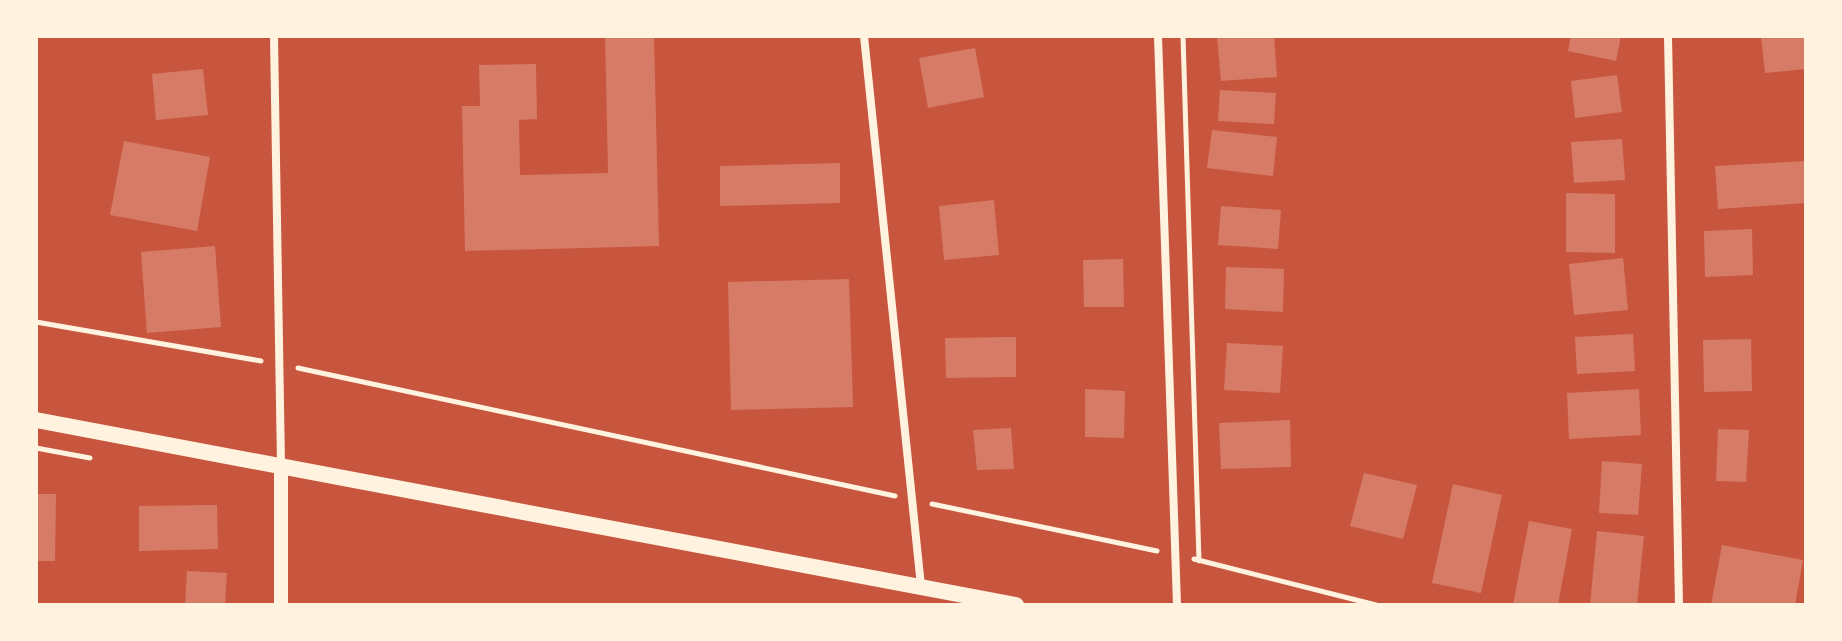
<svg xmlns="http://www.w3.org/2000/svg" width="1842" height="641" font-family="'IBM Plex Sans',sans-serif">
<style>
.building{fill:#d67c66}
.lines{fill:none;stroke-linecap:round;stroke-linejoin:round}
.path{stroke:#fff3e0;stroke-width:5}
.minor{stroke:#fff3e0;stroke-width:8}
.tertiary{stroke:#fff3e0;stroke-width:14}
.secondary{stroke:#fff3e0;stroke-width:16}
</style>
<rect width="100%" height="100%" fill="#c8553d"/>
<!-- building -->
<path class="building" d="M 605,36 L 654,36 L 659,246 L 465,251 L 462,106 L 480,106 L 479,65 L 536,64 L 537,119 L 519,120 L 520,175 L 608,173 Z
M 1217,36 L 1274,36 L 1277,77 L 1221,81 Z
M 1571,36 L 1621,36 L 1616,61 L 1568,51 Z
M 1761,36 L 1806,36 L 1806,69 L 1765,73 Z
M 975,48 L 984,97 L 928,108 L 919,58 Z
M 203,69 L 208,115 L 156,120 L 152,74 Z
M 1617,75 L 1622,112 L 1575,118 L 1571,81 Z
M 1220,90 L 1276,93 L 1274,124 L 1218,121 Z
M 1212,130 L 1277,137 L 1273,176 L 1207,168 Z
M 1622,139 L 1625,180 L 1574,183 L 1571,142 Z
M 124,141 L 210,157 L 197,231 L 110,215 Z
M 1806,161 L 1806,203 L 1718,209 L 1715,166 Z
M 840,163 L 840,203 L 720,206 L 720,166 Z
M 1566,193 L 1615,194 L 1615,253 L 1566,252 Z
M 994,200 L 999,255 L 944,260 L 939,206 Z
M 1221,206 L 1281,210 L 1278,249 L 1218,245 Z
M 1752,229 L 1753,275 L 1705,277 L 1704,231 Z
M 215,246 L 221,327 L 147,333 L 141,252 Z
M 1623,258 L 1628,310 L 1574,315 L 1569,264 Z
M 1123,259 L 1124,307 L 1084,307 L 1083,260 Z
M 1226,267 L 1284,269 L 1283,312 L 1225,309 Z
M 849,279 L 853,407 L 731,410 L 728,282 Z
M 1633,334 L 1635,371 L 1577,374 L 1575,337 Z
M 1016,337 L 1016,377 L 946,378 L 945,338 Z
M 1751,339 L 1752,391 L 1704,392 L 1703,340 Z
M 1227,343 L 1283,346 L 1280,393 L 1224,390 Z
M 1085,389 L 1125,391 L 1124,438 L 1085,437 Z
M 1639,389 L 1641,435 L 1569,439 L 1567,393 Z
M 1290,420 L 1291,467 L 1221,469 L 1219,423 Z
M 1011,428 L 1014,469 L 977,470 L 973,430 Z
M 1718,429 L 1749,430 L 1746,482 L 1716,481 Z
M 1602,461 L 1642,464 L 1638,515 L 1599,513 Z
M 1364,473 L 1417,485 L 1403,539 L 1350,526 Z
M 1453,484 L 1502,495 L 1481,593 L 1432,583 Z
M 36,494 L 56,494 L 55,561 L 36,561 Z
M 217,505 L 218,549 L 139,551 L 139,506 Z
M 1529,521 L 1572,529 L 1558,605 L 1513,605 Z
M 1597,531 L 1644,536 L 1637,605 L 1590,605 Z
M 1722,545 L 1803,560 L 1795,605 L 1711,605 Z
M 187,571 L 227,573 L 225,605 L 185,605 Z"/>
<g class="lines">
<!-- path -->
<path class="path" d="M 1183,36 L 1199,561
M 36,322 L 261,361
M 298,368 L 895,496
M 36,448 L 90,458
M 932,504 L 1157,551
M 1194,559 L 1376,605"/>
<!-- minor -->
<path class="minor" d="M 274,36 L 281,465
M 864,36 L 921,586
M 1158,36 L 1177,605
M 1668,36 L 1679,605"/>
<!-- tertiary -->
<path class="tertiary" d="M 281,466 L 281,605"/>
<!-- secondary -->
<path class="secondary" d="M 36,420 L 1016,605"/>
</g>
<!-- border -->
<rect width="1842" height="641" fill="none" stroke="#fff3e0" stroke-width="76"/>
</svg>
